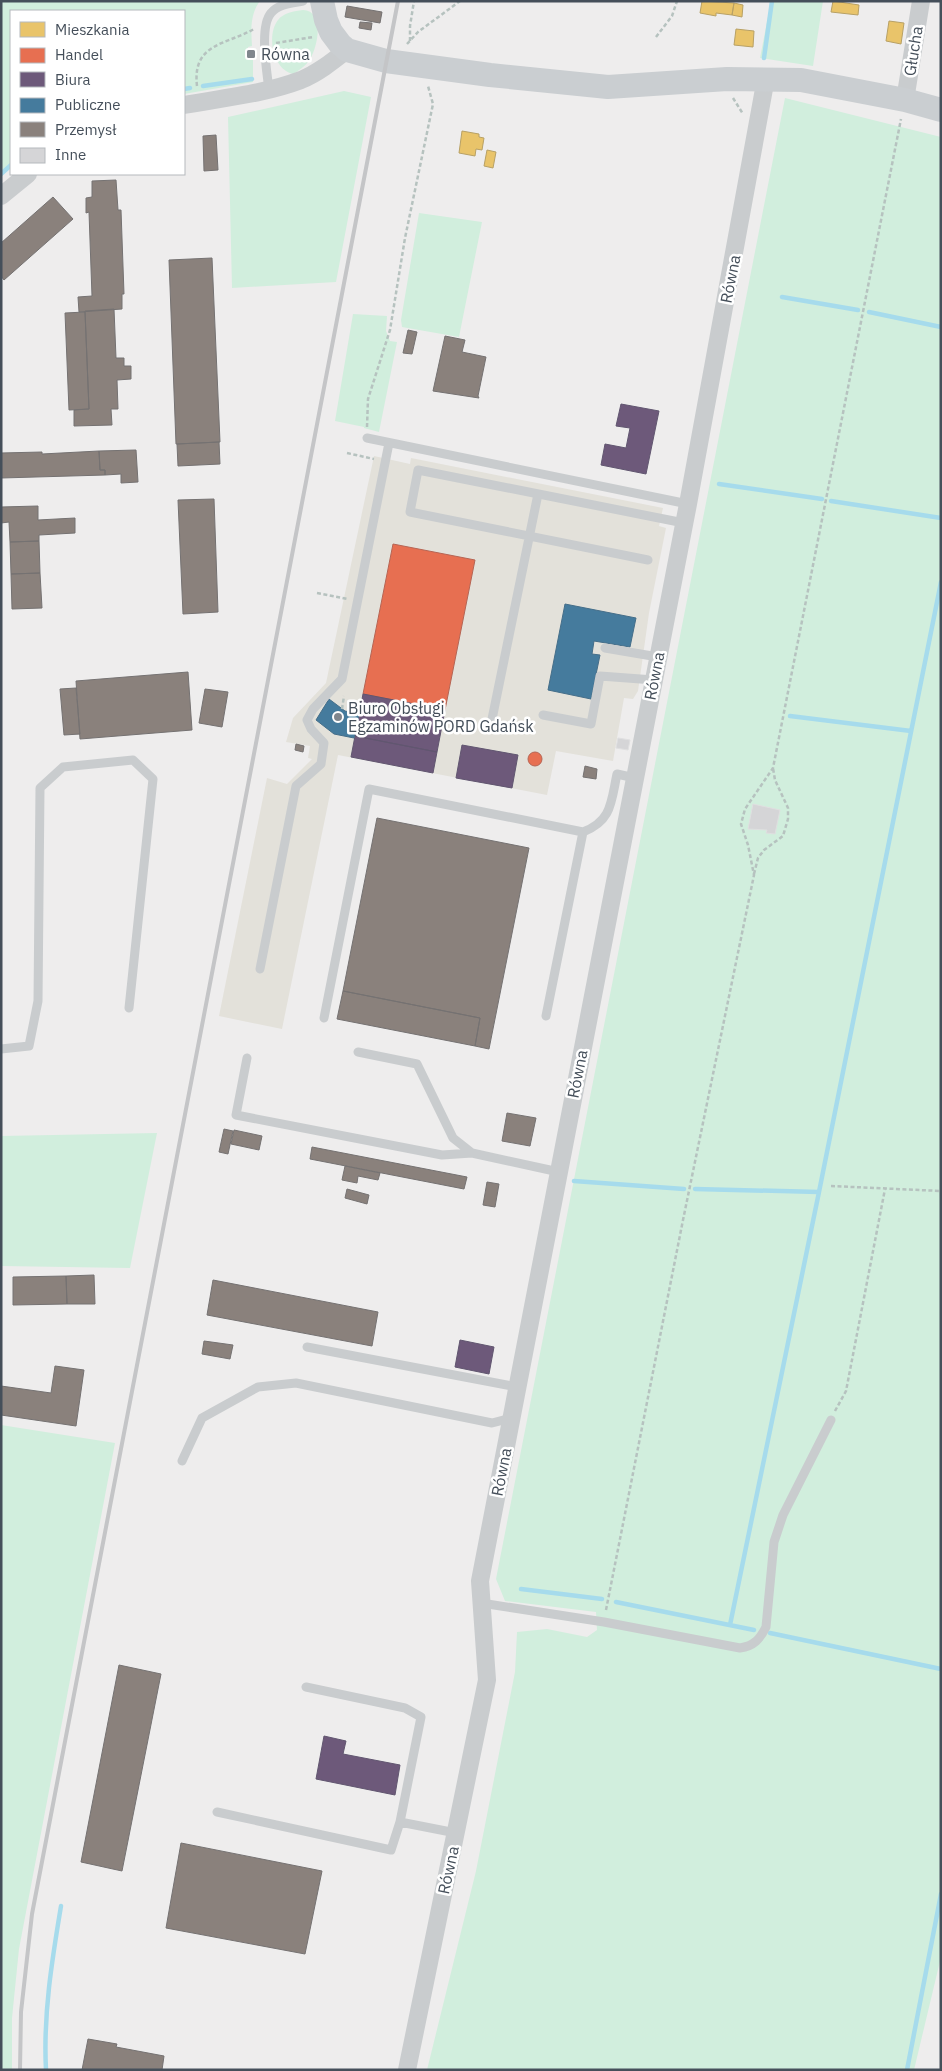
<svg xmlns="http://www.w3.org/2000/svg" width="942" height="2071" font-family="'IBM Plex Sans',sans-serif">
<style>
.commercial{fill:#e3e1da}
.green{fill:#d1eedd}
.homes{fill:#e9c46a;stroke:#b8a165}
.shops{fill:#e76f51;stroke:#b66554}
.offices{fill:#6d597a;stroke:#615670}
.public{fill:#457b9d;stroke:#456e89}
.industry{fill:#8a817c;stroke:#757272}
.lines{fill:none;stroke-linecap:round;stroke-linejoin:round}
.stream{stroke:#a6dbec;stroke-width:4.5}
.building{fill:#d5d5d7;stroke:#dfdfe0}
.path{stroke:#b6c2bf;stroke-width:2.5;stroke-dasharray:4 2.5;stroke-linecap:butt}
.lane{stroke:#c9ccce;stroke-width:9}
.street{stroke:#c9ccce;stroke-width:18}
.secondary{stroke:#caced1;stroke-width:24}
.rail{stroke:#c4c5c7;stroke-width:4}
.poi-dot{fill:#80868d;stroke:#fff;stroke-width:2}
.labels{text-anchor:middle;stroke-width:5;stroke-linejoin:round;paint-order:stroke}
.street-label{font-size:16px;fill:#454f5a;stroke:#fff}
.poi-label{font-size:16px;fill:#454f5a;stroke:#fff;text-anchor:start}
</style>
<rect width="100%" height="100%" fill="#eeeded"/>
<!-- commercial -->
<path class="commercial" d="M 374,456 L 410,464 L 411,458 L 663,508 L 659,526 L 666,528 L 649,613 L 638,691 L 633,699 L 624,698 L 613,761 L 556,751 L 547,795 L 338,755 L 282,1029 L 219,1016 L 267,778 L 287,784 L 312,759 L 308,758 L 310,746 L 286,742 L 293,718 L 326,683 Z"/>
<!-- green -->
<path class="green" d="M 1,1 L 260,1 C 250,14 251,30 252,46 L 248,47 L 248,60 L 253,60 L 253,82 L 184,94 L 184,11 L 11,11 L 11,162 L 1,171 Z
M 771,1 L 823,1 L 813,66 L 760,58 Z
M 303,10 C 325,11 318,46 310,59 C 306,66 298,71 293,74 C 273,70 266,35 278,20 C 283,13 294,11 303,10 Z
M 344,91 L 371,97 L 336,282 L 232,288 L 228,117 Z
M 785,98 L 941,137 L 941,1957 L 914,2070 L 427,2070 L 476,1871 L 515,1672 L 517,1632 L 547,1629 L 587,1637 L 597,1630 L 596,1612 L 505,1601 L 496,1579 Z
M 419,213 L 482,222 L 459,337 L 402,327 L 401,320 Z
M 353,314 L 387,316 L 386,331 L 390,341 L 397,342 L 379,432 L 364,428 L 364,427 L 335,421 Z
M 157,1133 L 130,1268 L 1,1266 L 1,1136 Z
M 1,1425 L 115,1443 L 19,1949 L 12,2018 L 12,2070 L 1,2070 Z"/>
<!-- homes -->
<path class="homes" d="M 702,1 L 734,3 L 732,15 L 716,13 L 716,16 L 700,13 Z
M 833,1 L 859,5 L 858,15 L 831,12 Z
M 734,3 L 743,5 L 742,17 L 732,15 Z
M 889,21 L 904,23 L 901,44 L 886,41 Z
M 736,29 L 754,31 L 753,47 L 734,45 Z
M 462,131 L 479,134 L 479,137 L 484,138 L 482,150 L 476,149 L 475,156 L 459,153 Z
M 487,150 L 496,152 L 493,168 L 484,166 Z"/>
<!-- shops -->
<path class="shops" d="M 393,544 L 475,560 L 445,710 L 363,694 Z
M528 759a7 7 0 1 1 14 0a7 7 0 1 1-14 0Z"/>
<!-- offices -->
<path class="offices" d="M 621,404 L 659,411 L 646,474 L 601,465 L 605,444 L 626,448 L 630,428 L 616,426 Z
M 363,694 L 445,710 L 437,752 L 355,736 Z
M 355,736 L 437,752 L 433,773 L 351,757 Z
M 462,745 L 518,755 L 512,788 L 456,778 Z
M 460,1340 L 494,1347 L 489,1374 L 455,1367 Z
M 324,1736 L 346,1741 L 343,1754 L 400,1765 L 395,1795 L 316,1779 Z"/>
<!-- public -->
<path class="public" d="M 565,604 L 636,618 L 630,647 L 594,641 L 592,654 L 600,655 L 591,699 L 548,690 Z
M 329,699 L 345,711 L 359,714 L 354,738 L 334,734 L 316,720 Z"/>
<!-- industry -->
<path class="industry" d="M 347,6 L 382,12 L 380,23 L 345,17 Z
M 360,22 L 372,23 L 371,30 L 359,28 Z
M 216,135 L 218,170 L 204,171 L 203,136 Z
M 116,180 L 118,210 L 121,210 L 124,294 L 122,294 L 122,309 L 79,312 L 78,297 L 92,296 L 89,212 L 86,213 L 86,198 L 92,197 L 92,181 Z
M 53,197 L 73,219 L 4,280 L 1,276 L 1,243 Z
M 212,258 L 220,442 L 176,444 L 169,260 Z
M 114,309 L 116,358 L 124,358 L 124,366 L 131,366 L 131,379 L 117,380 L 118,409 L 111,409 L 112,425 L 74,426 L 74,410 L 89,409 L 85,311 Z
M 85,312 L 89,409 L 69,410 L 65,313 Z
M 408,330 L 417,332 L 412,354 L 403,353 Z
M 445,336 L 465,340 L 462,352 L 486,357 L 478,396 L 479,398 L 433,391 Z
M 219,442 L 220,464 L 178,466 L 177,444 Z
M 136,450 L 138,482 L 121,483 L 121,474 L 105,475 L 105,470 L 100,470 L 99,451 Z
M 99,451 L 100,470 L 105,470 L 105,475 L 1,478 L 1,453 L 42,452 L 42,454 Z
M 214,499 L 218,612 L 183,614 L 178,500 Z
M 38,506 L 38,520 L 75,518 L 75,533 L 39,535 L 39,541 L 10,542 L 9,522 L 1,523 L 1,507 Z
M 39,541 L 40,573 L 11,574 L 10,542 Z
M 40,573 L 42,608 L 12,609 L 11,574 Z
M 188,672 L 192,730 L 80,739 L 76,681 Z
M 76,688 L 80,734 L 64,735 L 60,689 Z
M 205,689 L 228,692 L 222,727 L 199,723 Z
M 296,744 L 304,746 L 303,752 L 295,750 Z
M 585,766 L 597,769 L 596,779 L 583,777 Z
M 377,818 L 529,848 L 489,1049 L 475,1046 L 480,1018 L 343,991 Z
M 343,991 L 480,1018 L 475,1046 L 337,1019 Z
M 507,1113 L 536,1118 L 530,1146 L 502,1141 Z
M 224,1129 L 233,1131 L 228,1154 L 219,1152 Z
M 234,1130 L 262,1136 L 259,1150 L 231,1144 Z
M 312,1147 L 467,1177 L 464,1189 L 310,1159 Z
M 345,1166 L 380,1173 L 378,1180 L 358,1176 L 357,1183 L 342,1180 Z
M 487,1182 L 499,1184 L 495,1207 L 483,1205 Z
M 347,1189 L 369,1195 L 367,1204 L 345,1198 Z
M 94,1275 L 95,1304 L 67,1304 L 66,1276 Z
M 66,1276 L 67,1304 L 13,1305 L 13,1277 Z
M 213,1280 L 378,1312 L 372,1346 L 207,1315 Z
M 204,1341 L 233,1345 L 230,1359 L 202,1354 Z
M 55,1366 L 84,1370 L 76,1426 L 1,1415 L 1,1386 L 51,1393 Z
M 119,1665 L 161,1674 L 122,1871 L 81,1862 Z
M 181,1843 L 322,1871 L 305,1954 L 166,1928 Z
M 88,2039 L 117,2044 L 116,2047 L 164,2056 L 162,2070 L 82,2070 Z"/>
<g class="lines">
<!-- stream -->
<path class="stream" d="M 764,58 L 772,1
M 203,86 L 252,79
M 184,89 L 190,88
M 1,174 L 11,165
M 782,297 L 858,310
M 869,312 L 941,327
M 719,484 L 822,499
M 831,501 L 941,518
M 790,716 L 911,731
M 574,1181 L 684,1189
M 695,1189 L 819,1192
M 521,1589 L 602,1599
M 616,1602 L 754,1630
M 730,1625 L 819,1192 L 941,582
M 770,1633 L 941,1669
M 46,2070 C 43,2015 52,1960 61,1906
M 907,2070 L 941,1894"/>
</g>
<!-- building -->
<path class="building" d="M 618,738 L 630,740 L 628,750 L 616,748 Z
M 753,804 L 780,810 L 775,834 L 766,833 L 767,830 L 748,829 Z"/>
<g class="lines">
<!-- path -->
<path class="path" d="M 656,37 L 672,16 L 677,1
M 410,41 L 410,26 L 414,1
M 276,43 L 313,37
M 407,44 L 418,32 L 460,1
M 197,86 C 192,43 226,45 254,29
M 733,98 L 743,114
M 367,427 L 368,399 L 390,330 L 405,238 L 433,104 L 428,86
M 347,453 L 374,459
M 317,593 L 348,599
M 342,709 L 344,696
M 754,874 L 758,858 L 764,850 L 783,836 L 788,819 L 788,808 L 775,780 L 773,768
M 831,1186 L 941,1191
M 835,1411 L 846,1391 L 885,1189
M 606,1610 L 683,1220 L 754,875 L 748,845 L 741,824 L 745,809 L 773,768 L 901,119"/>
<!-- lane -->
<path class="lane" d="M 269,90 C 267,72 259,27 271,13 C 278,4 293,3 303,1
M 367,438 L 688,504
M 648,560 L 410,512 L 418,470 L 684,523
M 605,648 L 658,657
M 543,715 L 591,724 L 600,676 L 654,680
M 491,724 L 538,494
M 260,969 L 296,786 L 321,764 L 324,743 L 311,729 L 307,720 L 313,709 L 342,679 L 389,443
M 546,1016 L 583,832
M 324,1018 L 369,789 L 583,832 C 612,821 611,802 617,774 L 635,778
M 1,1049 L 29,1046 L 38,1001 L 40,788 L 63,767 L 133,760 L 153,779 L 129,1008
M 358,1052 L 417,1064 L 453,1138 L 472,1153
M 247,1058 L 236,1115 L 442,1155 L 472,1153 L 559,1172
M 307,1347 L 517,1387
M 182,1461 L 202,1418 L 258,1387 L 296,1383 L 492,1423 L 511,1418
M 481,1603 L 604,1622 L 740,1648 C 754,1646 760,1639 766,1627 L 774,1542 L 783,1515 L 831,1420
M 306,1687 L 405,1708 L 421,1717 L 400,1822 L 456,1833
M 217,1812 L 391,1850 L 400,1822"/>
<!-- street -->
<path class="street" d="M 905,100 L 921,1
M 184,105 C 223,98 264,94 301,80 C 318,73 333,61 347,50
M 1,196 L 28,174
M 407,2070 L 487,1680 L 480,1581 L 688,504 L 766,78"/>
<!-- secondary -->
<path class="secondary" d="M 322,1 L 326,20 L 331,32 L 340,44 L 347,50 L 386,61 L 490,75 L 608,87 L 727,79 L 801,80 L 905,100 L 941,110"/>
<!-- rail -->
<path class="rail" d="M 20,2070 L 21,2012 L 32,1914 L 398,1"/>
</g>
<!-- markers -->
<g class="poi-dot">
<rect x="246" y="49" width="10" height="10" rx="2.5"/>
<circle cx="338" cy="717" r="5"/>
</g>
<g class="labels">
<!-- street labels -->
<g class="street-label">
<text transform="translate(913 51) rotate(-81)" y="6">Głucha</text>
<text transform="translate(730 279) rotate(-79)" y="6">Równa</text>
<text transform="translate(654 676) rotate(-79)" y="6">Równa</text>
<text transform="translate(577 1074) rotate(-79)" y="6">Równa</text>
<text transform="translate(501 1472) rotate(-79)" y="6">Równa</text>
<text transform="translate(448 1870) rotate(-78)" y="6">Równa</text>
</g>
<!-- poi labels -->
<g class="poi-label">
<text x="261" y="60">Równa</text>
<text x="348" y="714">Biuro Obsługi<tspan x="348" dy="18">Egzaminów PORD Gdańsk</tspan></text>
</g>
</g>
<!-- border -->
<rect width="942" height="2071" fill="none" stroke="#454f5a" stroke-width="5"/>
<!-- legend -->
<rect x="10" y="10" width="175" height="165" fill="#ffffff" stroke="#b5b9bd"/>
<rect x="20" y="22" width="25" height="15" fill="#e9c46a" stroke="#b5b9bd"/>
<text x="55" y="35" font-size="15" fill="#454f5a">Mieszkania</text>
<rect x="20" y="48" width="25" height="15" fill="#e76f51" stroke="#b5b9bd"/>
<text x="55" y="60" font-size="15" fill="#454f5a">Handel</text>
<rect x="20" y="72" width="25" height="15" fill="#6d597a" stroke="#b5b9bd"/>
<text x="55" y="85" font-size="15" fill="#454f5a">Biura</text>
<rect x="20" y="98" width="25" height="15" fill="#457b9d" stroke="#b5b9bd"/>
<text x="55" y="110" font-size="15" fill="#454f5a">Publiczne</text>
<rect x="20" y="122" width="25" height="15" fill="#8a817c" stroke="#b5b9bd"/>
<text x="55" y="135" font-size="15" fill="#454f5a">Przemysł</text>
<rect x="20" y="148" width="25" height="15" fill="#d5d5d7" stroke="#b5b9bd"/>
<text x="55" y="160" font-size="15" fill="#454f5a">Inne</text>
</svg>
